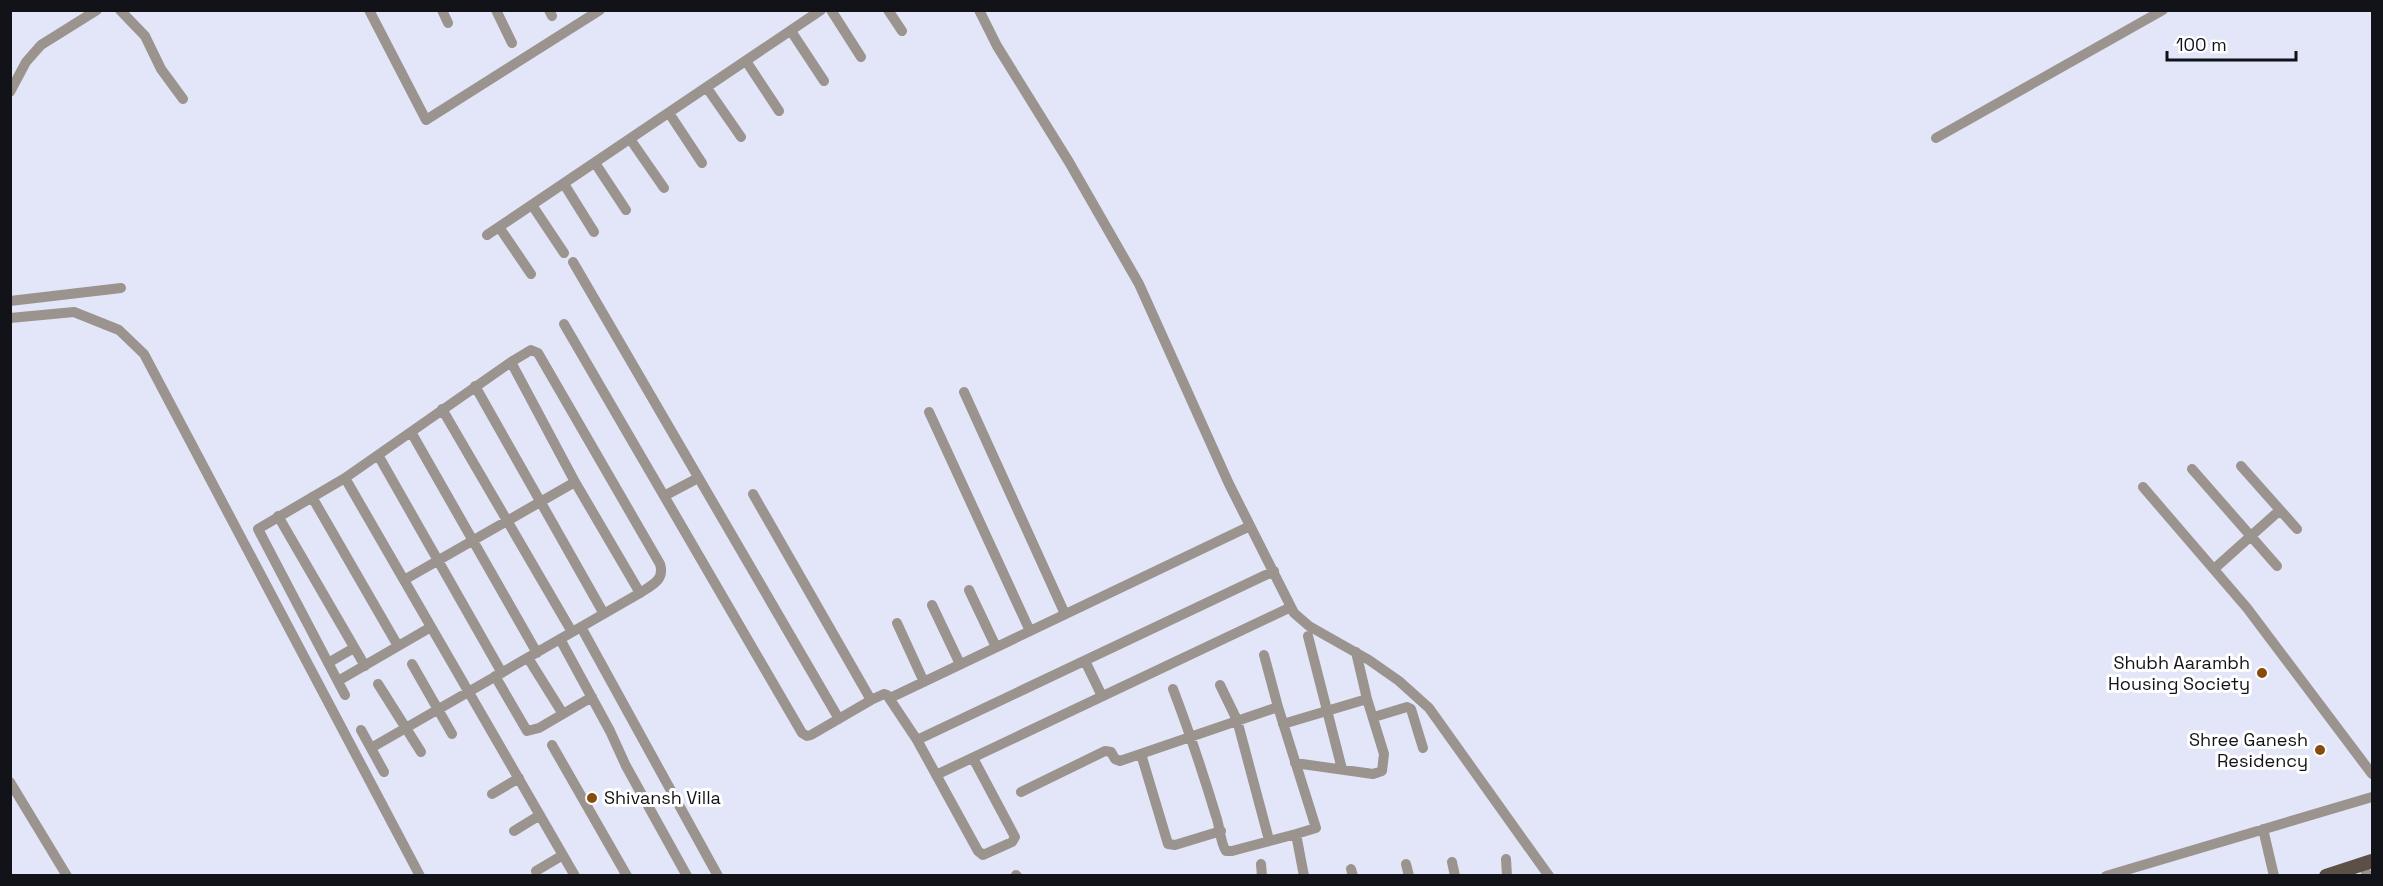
<svg xmlns="http://www.w3.org/2000/svg" width="2383" height="886" font-family="'Space Grotesk',sans-serif">
<style>
.lines{fill:none;stroke-linecap:round;stroke-linejoin:round}
.minor{stroke:#9b938e;stroke-width:10}
.major{stroke:#5c4f46;stroke-width:14}
.poi-dot{fill:#884a0d;stroke:#fff;stroke-width:2}
.labels{text-anchor:middle;stroke-width:6;stroke-linejoin:round;paint-order:stroke}
.poi-label{font-size:18px;fill:#121219;stroke:#fff;text-anchor:end}
</style>
<rect width="100%" height="100%" fill="#e3e5f9"/>
<g class="lines">
<!-- minor -->
<path class="minor" d="M 120,10 L 145,36 L 161,69 L 183,99
M 369,10 L 426,120 L 600,10
M 442,10 L 448,23
M 496,10 L 512,43
M 549,10 L 552,16
M 831,10 L 861,57
M 888,10 L 902,31
M 979,10 L 997,46 L 1069,162 L 1139,284 L 1229,484 L 1294,613 L 1309,626 L 1369,660 L 1399,681 L 1429,708 L 1549,876
M 791,31 L 824,81
M 746,61 L 779,111
M 707,88 L 741,137
M 10,92 L 26,62 L 41,45 L 97,10
M 669,113 L 702,163
M 1936,138 L 2163,10
M 630,139 L 664,188
M 595,163 L 626,210
M 564,184 L 594,232
M 532,205 L 564,253
M 499,227 L 531,274
M 487,235 L 821,10
M 573,262 L 839,719
M 10,301 L 121,288
M 10,318 L 74,312 L 119,330 L 144,354 L 420,876
M 564,324 L 802,733 L 807,736 L 811,735 L 873,699 L 884,694 L 887,695 L 917,740 L 978,851 L 983,855 L 1012,842 L 1015,837 L 973,758
M 511,362 L 531,350 L 538,353 L 660,564 C 665,580 652,585 640,593
M 475,386 L 604,614
M 964,392 L 1065,614
M 442,409 L 572,632
M 929,412 L 1030,631
M 411,432 L 537,653
M 378,455 L 502,673
M 2241,466 L 2297,529
M 2192,469 L 2277,566
M 345,478 L 575,876
M 2143,487 L 2247,608 L 2372,774
M 753,494 L 871,700
M 664,496 L 698,478
M 312,497 L 398,646
M 278,516 L 365,666
M 2214,569 L 2280,510
M 404,580 L 575,482
M 969,590 L 996,647
M 932,605 L 960,664
M 897,623 L 924,682
M 581,627 L 718,876
M 1308,636 L 1342,769
M 560,639 L 610,731 L 626,766 L 687,876
M 1264,655 L 1278,707
M 528,658 L 563,714
M 1085,661 L 1102,696
M 328,663 L 354,648
M 412,664 L 452,734
M 495,676 L 527,731 L 539,728 L 592,697
M 338,681 L 431,627
M 378,684 L 421,752
M 1220,685 L 1237,720 L 1269,840
M 1173,689 C 1189,731 1203,773 1216,816 C 1220,826 1220,843 1226,851 L 1232,851 L 1296,834
M 345,695 L 258,529 L 345,478 L 511,362 L 575,482 L 640,593 L 371,748
M 890,698 L 1250,526
M 1374,717 L 1407,707 L 1411,709 L 1423,748
M 1283,724 L 1367,699
M 361,730 L 384,772
M 917,740 L 1274,571
M 552,745 L 627,876
M 1141,754 L 1168,844 L 1175,845 L 1221,831
M 1295,763 L 1373,774 L 1382,771 L 1384,754 L 1367,699 L 1356,652
M 936,775 L 1291,607
M 10,782 L 67,876
M 1021,792 L 1105,751 L 1111,752 L 1115,759 L 1120,761 L 1278,707 L 1316,828 L 1296,834 L 1304,876
M 492,794 L 519,778
M 2263,829 L 2274,876
M 514,831 L 540,815
M 1506,859 L 1507,876
M 1452,862 L 1455,876
M 1261,864 L 1262,876
M 1406,864 L 1409,876
M 2362,864 L 2368,876
M 1351,869 L 1353,876
M 536,871 L 563,855
M 1016,875 L 1017,876
M 2106,876 L 2372,797"/>
<!-- major -->
<path class="major" d="M 2326,876 L 2372,861"/>
</g>
<!-- markers -->
<g class="poi-dot">
<circle cx="2262" cy="673" r="6"/>
<circle cx="2320" cy="750" r="6"/>
<circle cx="592" cy="798" r="6"/>
</g>
<g class="labels">
<!-- poi labels -->
<g class="poi-label">
<text x="2250" y="669">Shubh Aarambh<tspan x="2250" dy="21">Housing Society</tspan></text>
<text x="2308" y="746">Shree Ganesh<tspan x="2308" dy="21">Residency</tspan></text>
<text x="604" y="804" text-anchor="start">Shivansh Villa</text>
</g>
</g>
<!-- border -->
<rect width="2383" height="886" fill="none" stroke="#121219" stroke-width="24"/>
<!-- scale -->
<path d="M2167 51v9h129v-9" fill="none" stroke="#121219" stroke-width="3"/>
<text x="2176" y="51" font-size="18" fill="#121219" stroke="#ffffff" stroke-width="4.5" paint-order="stroke">100 m</text>
</svg>
